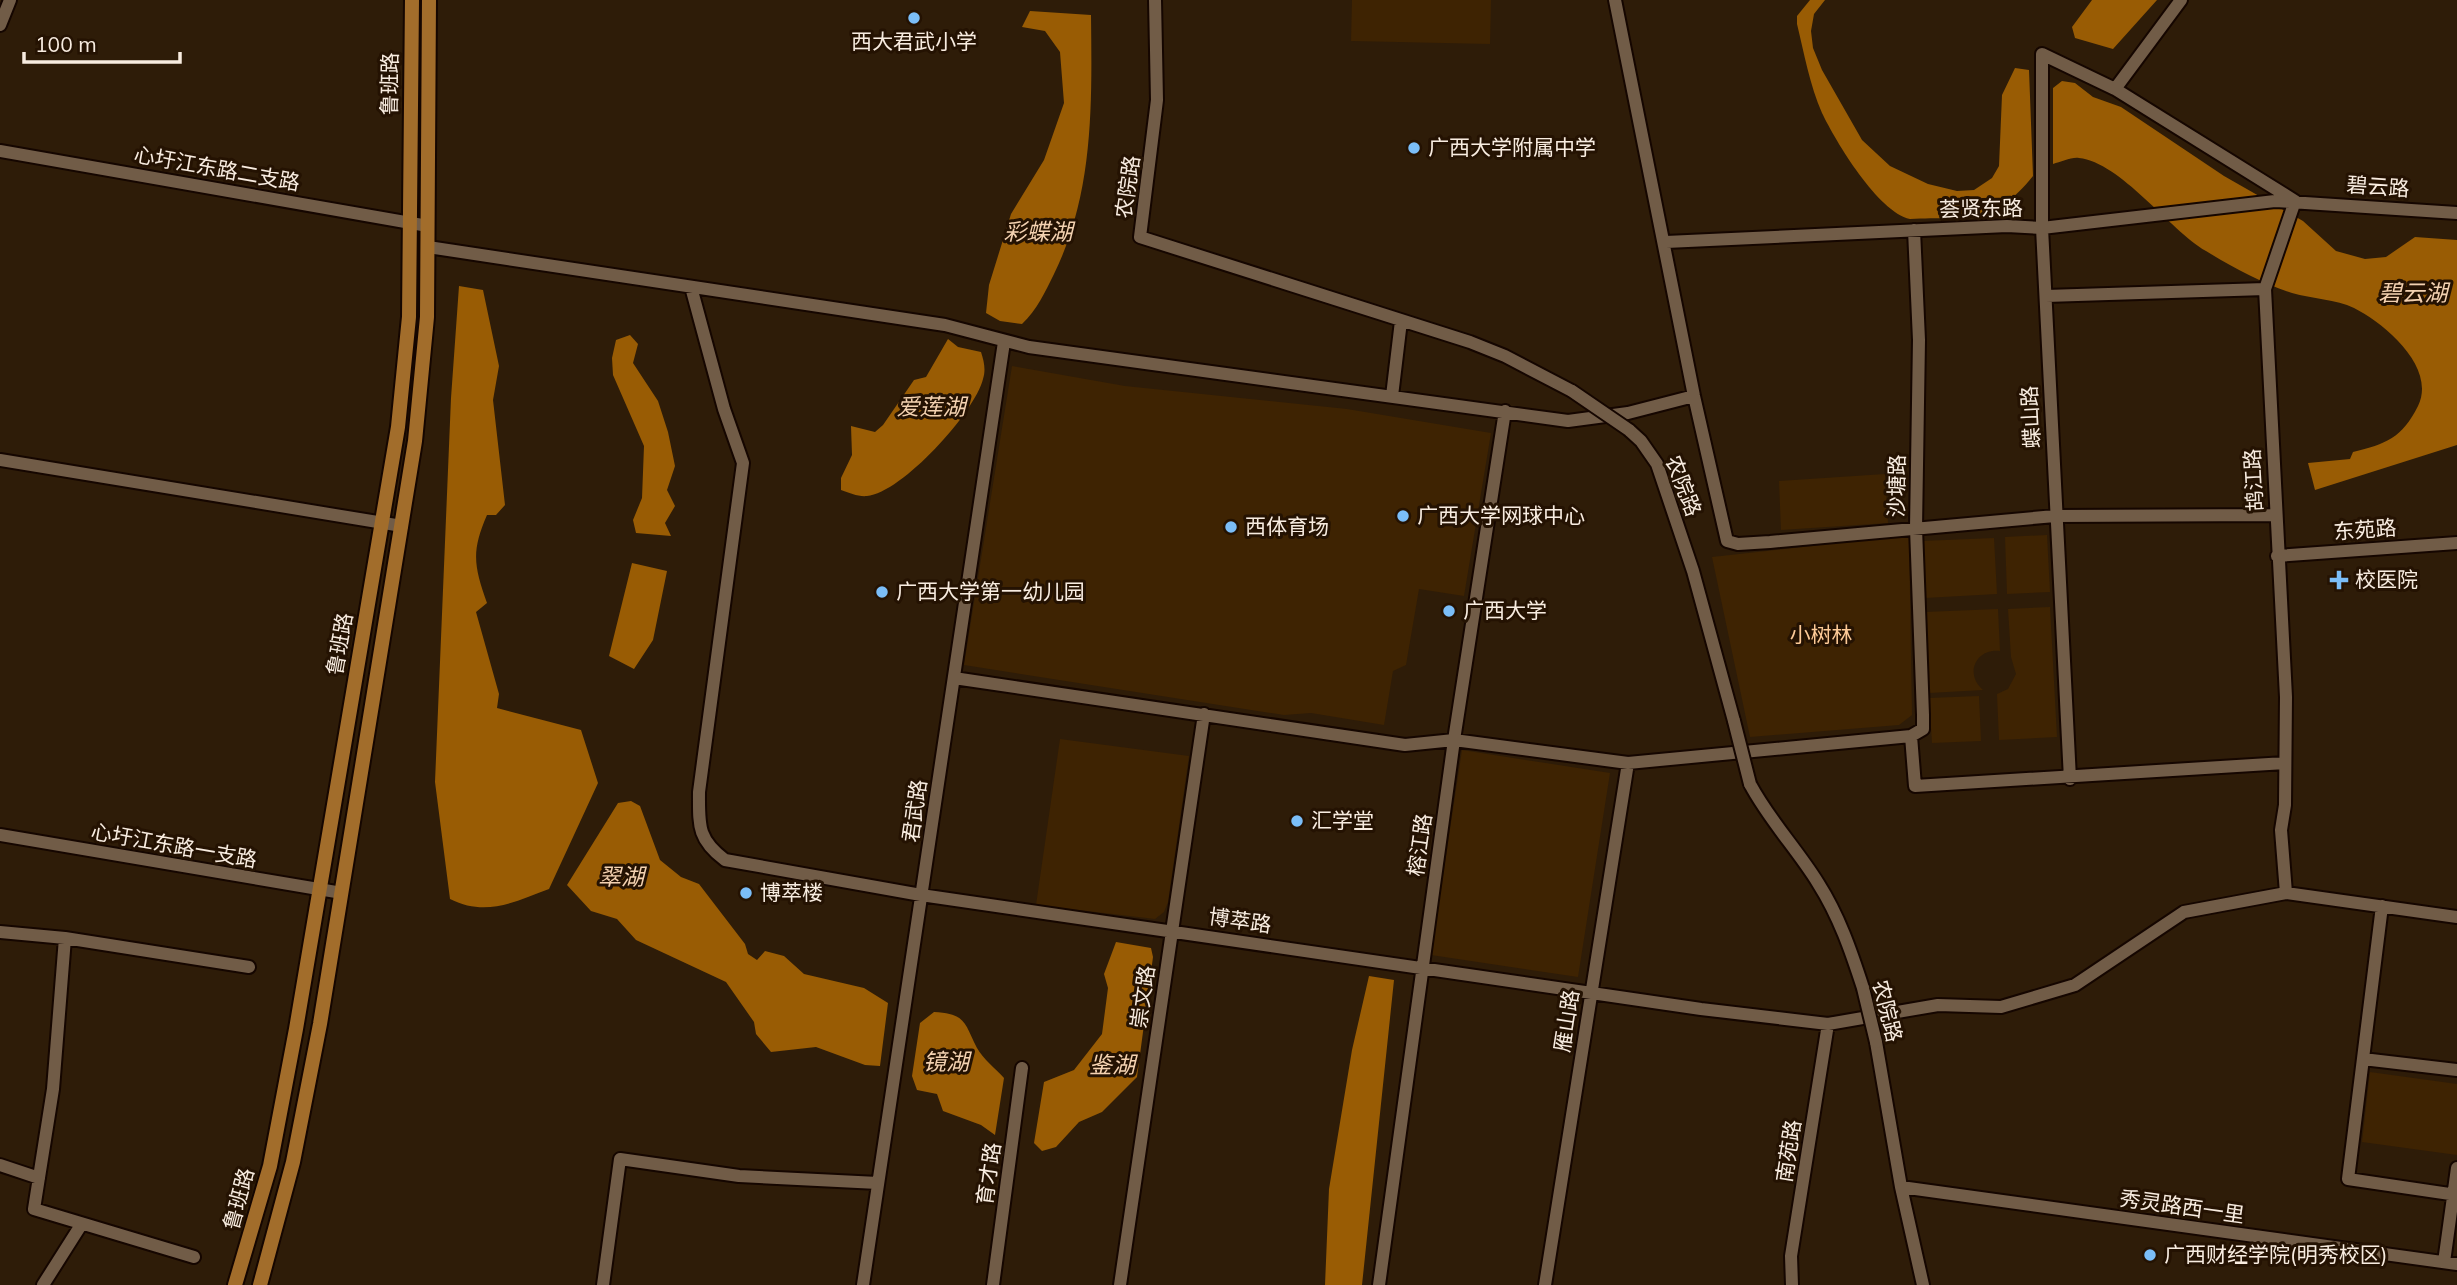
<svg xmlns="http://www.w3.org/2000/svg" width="2457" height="1285" font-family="Mulish,'Noto Sans SC',sans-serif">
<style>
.green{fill:#3e2302}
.water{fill:#995c04}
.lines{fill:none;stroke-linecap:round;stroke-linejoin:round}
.minor-casing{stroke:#150600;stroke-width:16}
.major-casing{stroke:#150600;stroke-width:18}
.minor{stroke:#715c47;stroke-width:12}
.major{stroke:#a26d2b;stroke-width:14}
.minor-bridge-casing{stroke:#150600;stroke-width:16;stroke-linecap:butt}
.minor-bridge{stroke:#715c47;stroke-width:12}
.poi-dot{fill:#7bbef8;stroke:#241202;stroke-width:2.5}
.labels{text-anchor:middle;stroke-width:6;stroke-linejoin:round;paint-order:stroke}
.poi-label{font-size:21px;fill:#f8ece0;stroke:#241202;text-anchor:start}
.street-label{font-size:21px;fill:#f8ece0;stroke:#241202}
.park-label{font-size:21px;fill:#fdca97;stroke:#241202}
.water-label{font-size:23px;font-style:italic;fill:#f4d2b1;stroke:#241202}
</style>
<rect width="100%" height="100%" fill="#2e1c08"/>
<!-- green -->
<path class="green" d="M 1352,0 L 1491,0 L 1490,44 L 1351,41 Z
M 1012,366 L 1125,386 L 1347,409 L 1491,433 L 1464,596 L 1419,589 L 1406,665 L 1393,671 L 1384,725 L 1311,713 L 1284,715 L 964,665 Z
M 1885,474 L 1888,523 L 1781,530 L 1779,481 Z
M 1909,535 L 1912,715 L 1899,725 L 1750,737 L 1712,557 Z
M 2047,535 L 2050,592 L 2007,594 L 2005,537 Z
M 1994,538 L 1997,594 L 1925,598 L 1922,541 Z
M 2050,607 L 2057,737 L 1999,740 L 1997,694 L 2008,689 L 2016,674 L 2011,657 L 2008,609 Z
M 1998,609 L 2000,651 C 1976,648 1964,674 1983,690 L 1929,693 L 1925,612 Z
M 1979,696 L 1981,741 L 1932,743 L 1929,698 Z
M 1060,739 L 1189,756 L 1168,902 L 1164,912 L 1155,919 L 1036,905 Z
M 1462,750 L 1610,773 L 1578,977 L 1431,955 Z
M 2370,1072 L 2457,1084 L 2457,1155 L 2362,1142 Z"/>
<!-- water -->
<path class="water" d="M 1810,0 L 1825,0 L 1814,14 L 1811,31 L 1813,48 L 1822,70 L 1862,140 L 1890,166 L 1928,184 L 1957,191 L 1974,190 L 1992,178 L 1999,166 L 2002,95 L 2015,68 L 2029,70 L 2033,176 C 1993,226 1968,216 1910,219 C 1878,212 1836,142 1822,113 C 1810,86 1804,53 1797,24 L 1797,16 Z
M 2092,0 L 2157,0 L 2113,49 L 2075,38 L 2072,27 Z
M 1030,11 L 1091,15 C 1092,105 1094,192 1054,274 C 1045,292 1037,310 1022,324 L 1000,321 L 986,313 L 989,285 L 1011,214 L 1044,160 L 1064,103 L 1060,52 L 1045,31 L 1022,27 Z
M 2062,81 L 2075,83 L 2093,97 L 2121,107 L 2224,176 L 2303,221 L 2336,251 L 2365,259 L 2386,257 L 2415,237 L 2457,240 L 2457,445 L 2315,490 L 2308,463 L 2350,459 L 2353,452 C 2386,444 2402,438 2418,406 C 2437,367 2384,323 2354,308 C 2336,299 2312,299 2292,293 C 2264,284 2232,267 2206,251 C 2170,230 2120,162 2079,158 C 2071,157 2061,162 2053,164 L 2053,88 Z
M 459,286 L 483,290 L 499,366 L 493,400 L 505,505 L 496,515 L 487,515 C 471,552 474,566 487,603 L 476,612 L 499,694 L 497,708 L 581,730 L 598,783 L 549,889 C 514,902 486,917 450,899 L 435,782 L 451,398 Z
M 630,335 L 638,344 L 633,363 L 658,401 L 668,432 L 675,466 L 667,490 L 675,506 L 665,523 L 671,536 L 636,533 L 633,520 L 642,498 L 644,446 L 613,375 L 612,358 L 616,340 Z
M 948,339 L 958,347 L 981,352 C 984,361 986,370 983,379 C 975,412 902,493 867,496 C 859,497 849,493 841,490 L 841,478 L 852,455 L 851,426 L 875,432 L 883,425 L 914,380 L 926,377 Z
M 632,563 L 667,571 L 653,640 L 634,669 L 609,656 Z
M 631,801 L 640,806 L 660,860 L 681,877 L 699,884 L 745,944 L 748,954 L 757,960 L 765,951 L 784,956 L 804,974 L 864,988 L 888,1003 L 880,1066 L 865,1065 L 816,1047 L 771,1052 L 756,1034 L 754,1022 L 726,982 L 636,940 L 617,919 L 591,911 L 567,885 L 618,803 Z
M 1116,942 L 1151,948 L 1153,957 L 1137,1077 L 1102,1112 L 1079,1122 L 1056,1147 L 1042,1151 L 1034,1143 L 1044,1082 L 1074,1070 L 1102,1034 L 1108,988 L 1104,974 Z
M 1369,976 L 1394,980 L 1362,1285 L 1325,1285 L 1329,1189 L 1352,1050 Z
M 934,1012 C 967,1014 964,1023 977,1048 C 983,1059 996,1069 1004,1078 L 995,1135 L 981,1125 L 943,1111 L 937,1094 L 917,1090 L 912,1076 L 920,1023 Z"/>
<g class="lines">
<!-- minor casing -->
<g class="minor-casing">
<path id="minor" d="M 1155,0 L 1157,100 L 1140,237 L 1470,342 L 1505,356 L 1572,391
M 1615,0 L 1694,396 L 1727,541 L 1738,544 L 1770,542 L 2055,516 L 2274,515
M 0,25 L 10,0
M 2115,89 L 2181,0
M 0,151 L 428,226
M 1666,242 L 2007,226 L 2042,228 L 2275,201 L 2457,213
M 428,247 L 945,325 L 1029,347 L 1568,421 L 1628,413 L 1694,396
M 691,287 L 724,409 L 743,463 L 699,792 C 699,825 697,839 725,860 L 921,895 L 1701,1009 L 1828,1024 L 1938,1005 L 2001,1007 L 2075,985 L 2184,912 L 2286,893 L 2281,830 L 2285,805 L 2286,697 L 2265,289 L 2295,201
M 2046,296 L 2265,289
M 1392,396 L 1401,321
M 1629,430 L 1641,441 L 1657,464 L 1693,571 L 1734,721
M 0,460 L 402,526
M 2277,556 L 2457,543
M 954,678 L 1405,745 L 1454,740 L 1628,763 L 1911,736 L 1915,786 L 2285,763
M 1911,736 L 1923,729 L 1923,715 L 1916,528 L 1919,340 L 1914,230
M 2070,779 L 2042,228 L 2042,54 L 2115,89 L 2295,201
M 1750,784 C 1769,820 1797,849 1818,883 C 1839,916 1851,951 1863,988
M 0,835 L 342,893
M 2286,893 L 2457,917
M 2382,906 L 2348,1179 L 2457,1195
M 0,932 L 65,938 L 249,967
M 65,938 L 53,1089 L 34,1209 L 194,1257
M 1876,1042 L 1901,1187 L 1923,1285
M 2363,1059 L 2457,1070
M 0,1165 L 39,1178
M 1901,1187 L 2457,1264
M 2444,1262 L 2457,1168
M 43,1285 L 81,1225
M 603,1285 L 620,1159 L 739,1176 L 878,1183
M 863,1285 L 1004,342
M 993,1285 L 1022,1068
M 1120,1285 L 1204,714
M 1379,1285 L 1454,740 L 1505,411
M 1545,1285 L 1628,763
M 1792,1285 L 1791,1256 L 1828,1024"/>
</g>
<!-- major casing -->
<g class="major-casing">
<path id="major" d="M 235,1285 L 270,1166 L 296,1029 L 398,427 L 409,317 L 412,0
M 260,1285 L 293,1162 L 320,1024 L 415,441 L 427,317 L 429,0"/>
</g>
<!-- minor -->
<use href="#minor" class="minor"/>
<!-- major -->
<use href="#major" class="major"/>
<!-- minor-bridge casing -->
<g class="minor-bridge-casing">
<path id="minor-bridge" d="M 1572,391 L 1629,430
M 1734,721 L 1750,784
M 1863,988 L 1876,1042"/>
</g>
<!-- minor-bridge -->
<use href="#minor-bridge" class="minor-bridge"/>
</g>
<!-- markers -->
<g class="poi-dot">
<circle cx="914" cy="18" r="7"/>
<circle cx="1414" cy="148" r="7"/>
<circle cx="1403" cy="516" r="7"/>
<circle cx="1231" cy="527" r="7"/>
<path d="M2335.5 569.5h7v7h7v7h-7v7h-7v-7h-7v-7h7z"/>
<circle cx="882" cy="592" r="7"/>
<circle cx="1449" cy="611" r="7"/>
<circle cx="1297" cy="821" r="7"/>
<circle cx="746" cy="893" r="7"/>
<circle cx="2150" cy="1255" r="7"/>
</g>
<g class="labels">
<!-- poi labels -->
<g class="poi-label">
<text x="914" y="49" text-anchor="middle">西大君武小学</text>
<text x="1428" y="155">广西大学附属中学</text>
<text x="1417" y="523">广西大学网球中心</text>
<text x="1245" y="534">西体育场</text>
<text x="2355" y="587">校医院</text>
<text x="896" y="599">广西大学第一幼儿园</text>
<text x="1463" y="618">广西大学</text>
<text x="1311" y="828">汇学堂</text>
<text x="760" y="900">博萃楼</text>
<text x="2164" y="1262">广西财经学院(明秀校区)</text>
</g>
<!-- street labels -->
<g class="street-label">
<text transform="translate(390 84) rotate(-89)" y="7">鲁班路</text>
<text transform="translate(217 169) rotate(10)" y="7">心圩江东路二支路</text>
<text transform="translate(1128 187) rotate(-82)" y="7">农院路</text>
<text transform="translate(2378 187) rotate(4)" y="7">碧云路</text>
<text transform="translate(1981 209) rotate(-1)" y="7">荟贤东路</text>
<text transform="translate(2031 417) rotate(-93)" y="7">蝶山路</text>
<text transform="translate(2254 480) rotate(-93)" y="7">鸪江路</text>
<text transform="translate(1683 486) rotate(69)" y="7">农院路</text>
<text transform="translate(1897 486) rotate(-89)" y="7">沙塘路</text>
<text transform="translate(2365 530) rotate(-4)" y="7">东苑路</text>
<text transform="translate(340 644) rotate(-80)" y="7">鲁班路</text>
<text transform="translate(915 811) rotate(-82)" y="7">君武路</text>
<text transform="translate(1420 845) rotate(-82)" y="7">榕江路</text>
<text transform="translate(174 846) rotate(10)" y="7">心圩江东路一支路</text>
<text transform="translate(1240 921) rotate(8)" y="7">博萃路</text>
<text transform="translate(1143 997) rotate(-82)" y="7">崇文路</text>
<text transform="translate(1887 1011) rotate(76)" y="7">农院路</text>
<text transform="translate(1567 1021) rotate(-81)" y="7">雁山路</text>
<text transform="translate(1789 1151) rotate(-81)" y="7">南苑路</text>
<text transform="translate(989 1174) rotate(-82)" y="7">育才路</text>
<text transform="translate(239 1199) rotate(-75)" y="7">鲁班路</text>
<text transform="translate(2182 1207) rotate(8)" y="7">秀灵路西一里</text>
</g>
<!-- park labels -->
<g class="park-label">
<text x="1821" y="642">小树林</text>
</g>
<!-- water labels -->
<g class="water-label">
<text x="1038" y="240">彩蝶湖</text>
<text x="2413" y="301">碧云湖</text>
<text x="931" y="415">爱莲湖</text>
<text x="621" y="885">翠湖</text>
<text x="946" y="1070">镜湖</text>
<text x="1112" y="1073">鉴湖</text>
</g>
</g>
<!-- scale -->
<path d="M24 52v10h156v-10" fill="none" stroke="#f8ece0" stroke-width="3.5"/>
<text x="35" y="52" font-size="21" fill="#f8ece0" stroke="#241202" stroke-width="5" paint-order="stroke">100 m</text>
</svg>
